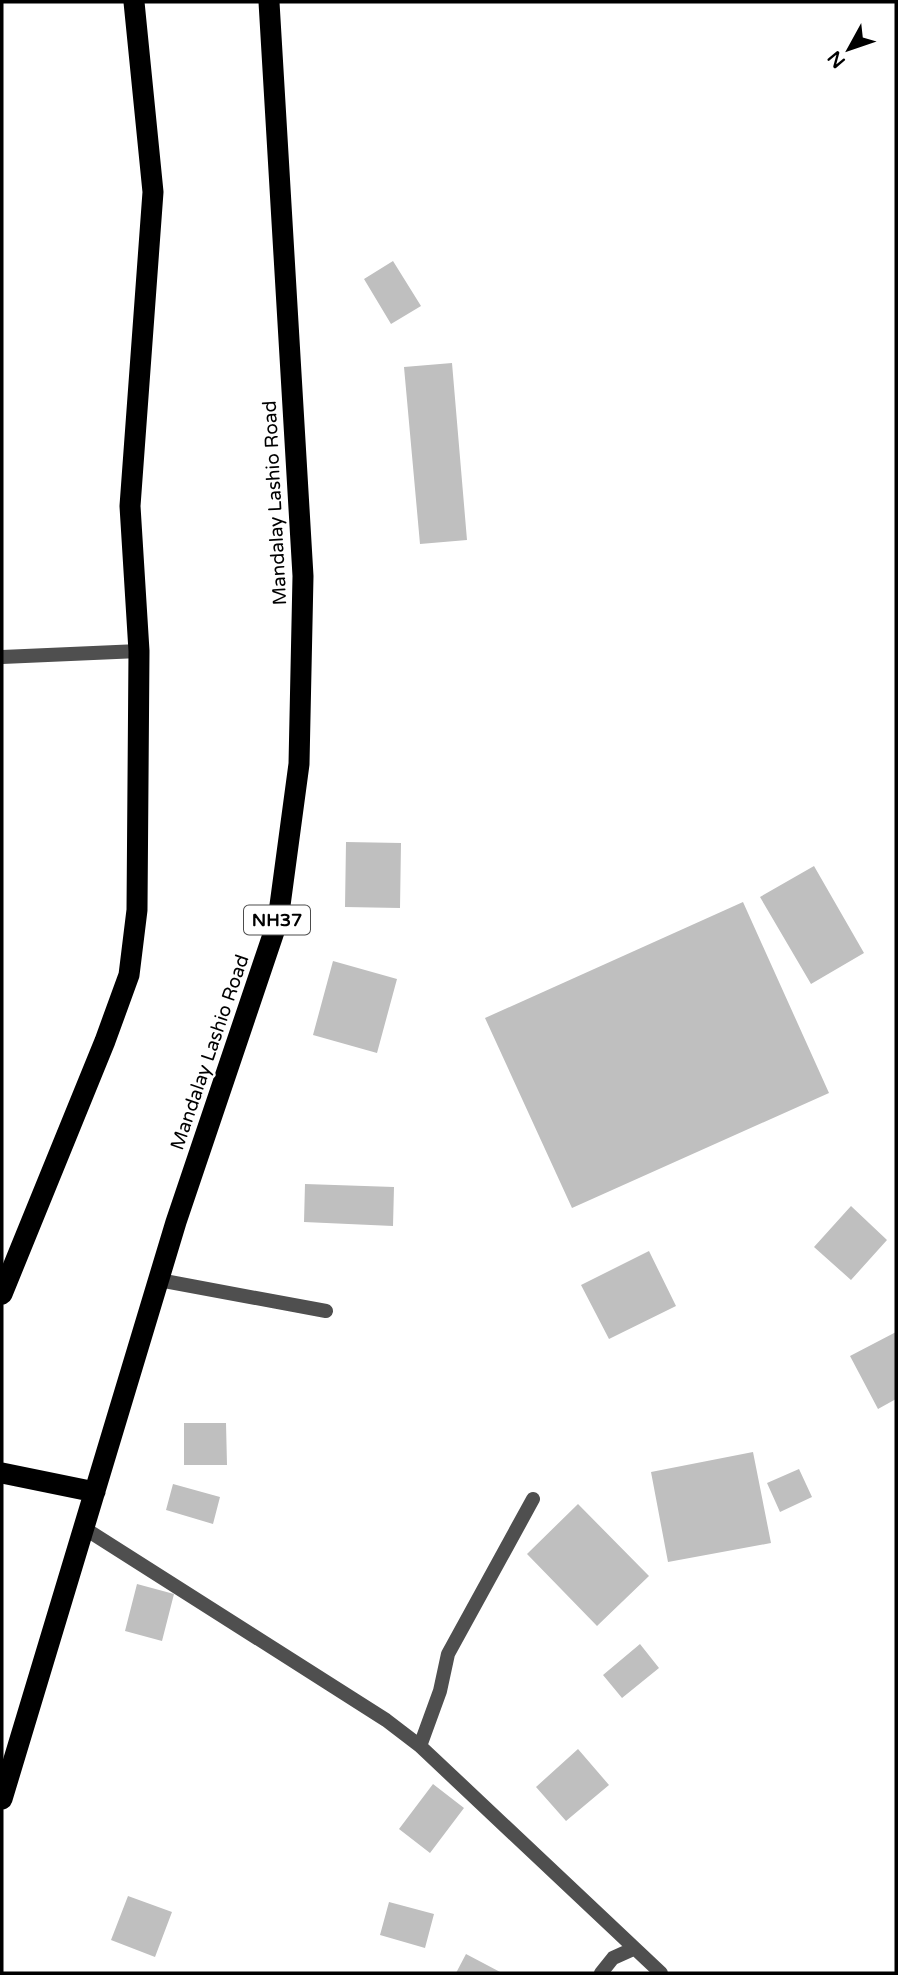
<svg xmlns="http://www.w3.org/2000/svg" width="898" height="1975" font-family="'Varela Round',sans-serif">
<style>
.building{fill:#bfbfbf}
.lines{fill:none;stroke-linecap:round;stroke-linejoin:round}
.street{stroke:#4f4f4f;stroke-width:14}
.highway{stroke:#000;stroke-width:21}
.labels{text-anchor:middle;stroke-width:5;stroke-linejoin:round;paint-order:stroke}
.shield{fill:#fff;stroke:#4c4c4c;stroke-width:2}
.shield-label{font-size:18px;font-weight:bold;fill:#000}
.street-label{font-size:19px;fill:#000;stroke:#fff}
</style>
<rect width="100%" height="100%" fill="#fff"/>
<!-- building -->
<path class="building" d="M 393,261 L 421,306 L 391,324 L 364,279 Z
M 452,363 L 467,540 L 420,544 L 404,367 Z
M 346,842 L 401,843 L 400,908 L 345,907 Z
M 814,866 L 864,953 L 811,984 L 760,897 Z
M 743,902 L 829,1093 L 572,1208 L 485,1018 Z
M 333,961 L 397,979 L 377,1053 L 313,1035 Z
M 305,1184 L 394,1187 L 393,1226 L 304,1222 Z
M 851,1206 L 887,1240 L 851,1280 L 814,1247 Z
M 649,1251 L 676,1306 L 609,1339 L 581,1285 Z
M 896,1332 L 896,1399 L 878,1409 L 850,1356 Z
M 184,1423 L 226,1423 L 227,1465 L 184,1465 Z
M 753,1452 L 771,1543 L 668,1562 L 651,1472 Z
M 799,1469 L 812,1497 L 780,1512 L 767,1483 Z
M 173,1484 L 220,1497 L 213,1524 L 166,1510 Z
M 578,1504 L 649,1576 L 597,1626 L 527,1554 Z
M 137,1584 L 174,1594 L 162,1641 L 125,1631 Z
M 640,1644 L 659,1668 L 622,1698 L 603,1675 Z
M 578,1749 L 609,1785 L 566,1821 L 536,1787 Z
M 433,1784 L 464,1808 L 430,1853 L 399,1829 Z
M 128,1896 L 172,1912 L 155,1957 L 111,1940 Z
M 389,1902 L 434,1914 L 425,1948 L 380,1935 Z
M 466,1954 L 502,1973 L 456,1973 Z"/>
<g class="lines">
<!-- street -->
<path class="street" d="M 2,657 L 139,651
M 159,1280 L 326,1311
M 84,1528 L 386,1720 L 420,1746 L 661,1973
M 420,1746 L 440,1691 L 448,1654 L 533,1499
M 601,1973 L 613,1958 L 633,1949"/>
<!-- highway -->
<path class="highway" d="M 2,1294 L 105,1041 L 129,975 L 137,910 L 139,651 L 130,506 L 153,192 L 134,2
M 2,1473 L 95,1492
M 2,1799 L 176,1222 L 278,920 L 299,764 L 303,576 L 269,2"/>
</g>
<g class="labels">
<!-- shield labels -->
<rect class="shield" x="244" y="905.5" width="66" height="29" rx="5"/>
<g class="shield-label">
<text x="277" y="926">NH37</text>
</g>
<!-- street labels -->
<g class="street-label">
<text transform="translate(274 503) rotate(-93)" y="7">Mandalay Lashio Road</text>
<text transform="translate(209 1052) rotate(-71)" y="7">Mandalay Lashio Road</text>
</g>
</g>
<!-- border -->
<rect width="898" height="1975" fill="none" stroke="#000000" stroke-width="7"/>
<!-- north arrow -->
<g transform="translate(849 49) rotate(230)" stroke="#ffffff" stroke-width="5" paint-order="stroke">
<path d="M0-5L12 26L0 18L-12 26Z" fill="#000000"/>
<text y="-10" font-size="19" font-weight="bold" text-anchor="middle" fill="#000000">N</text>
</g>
</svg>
